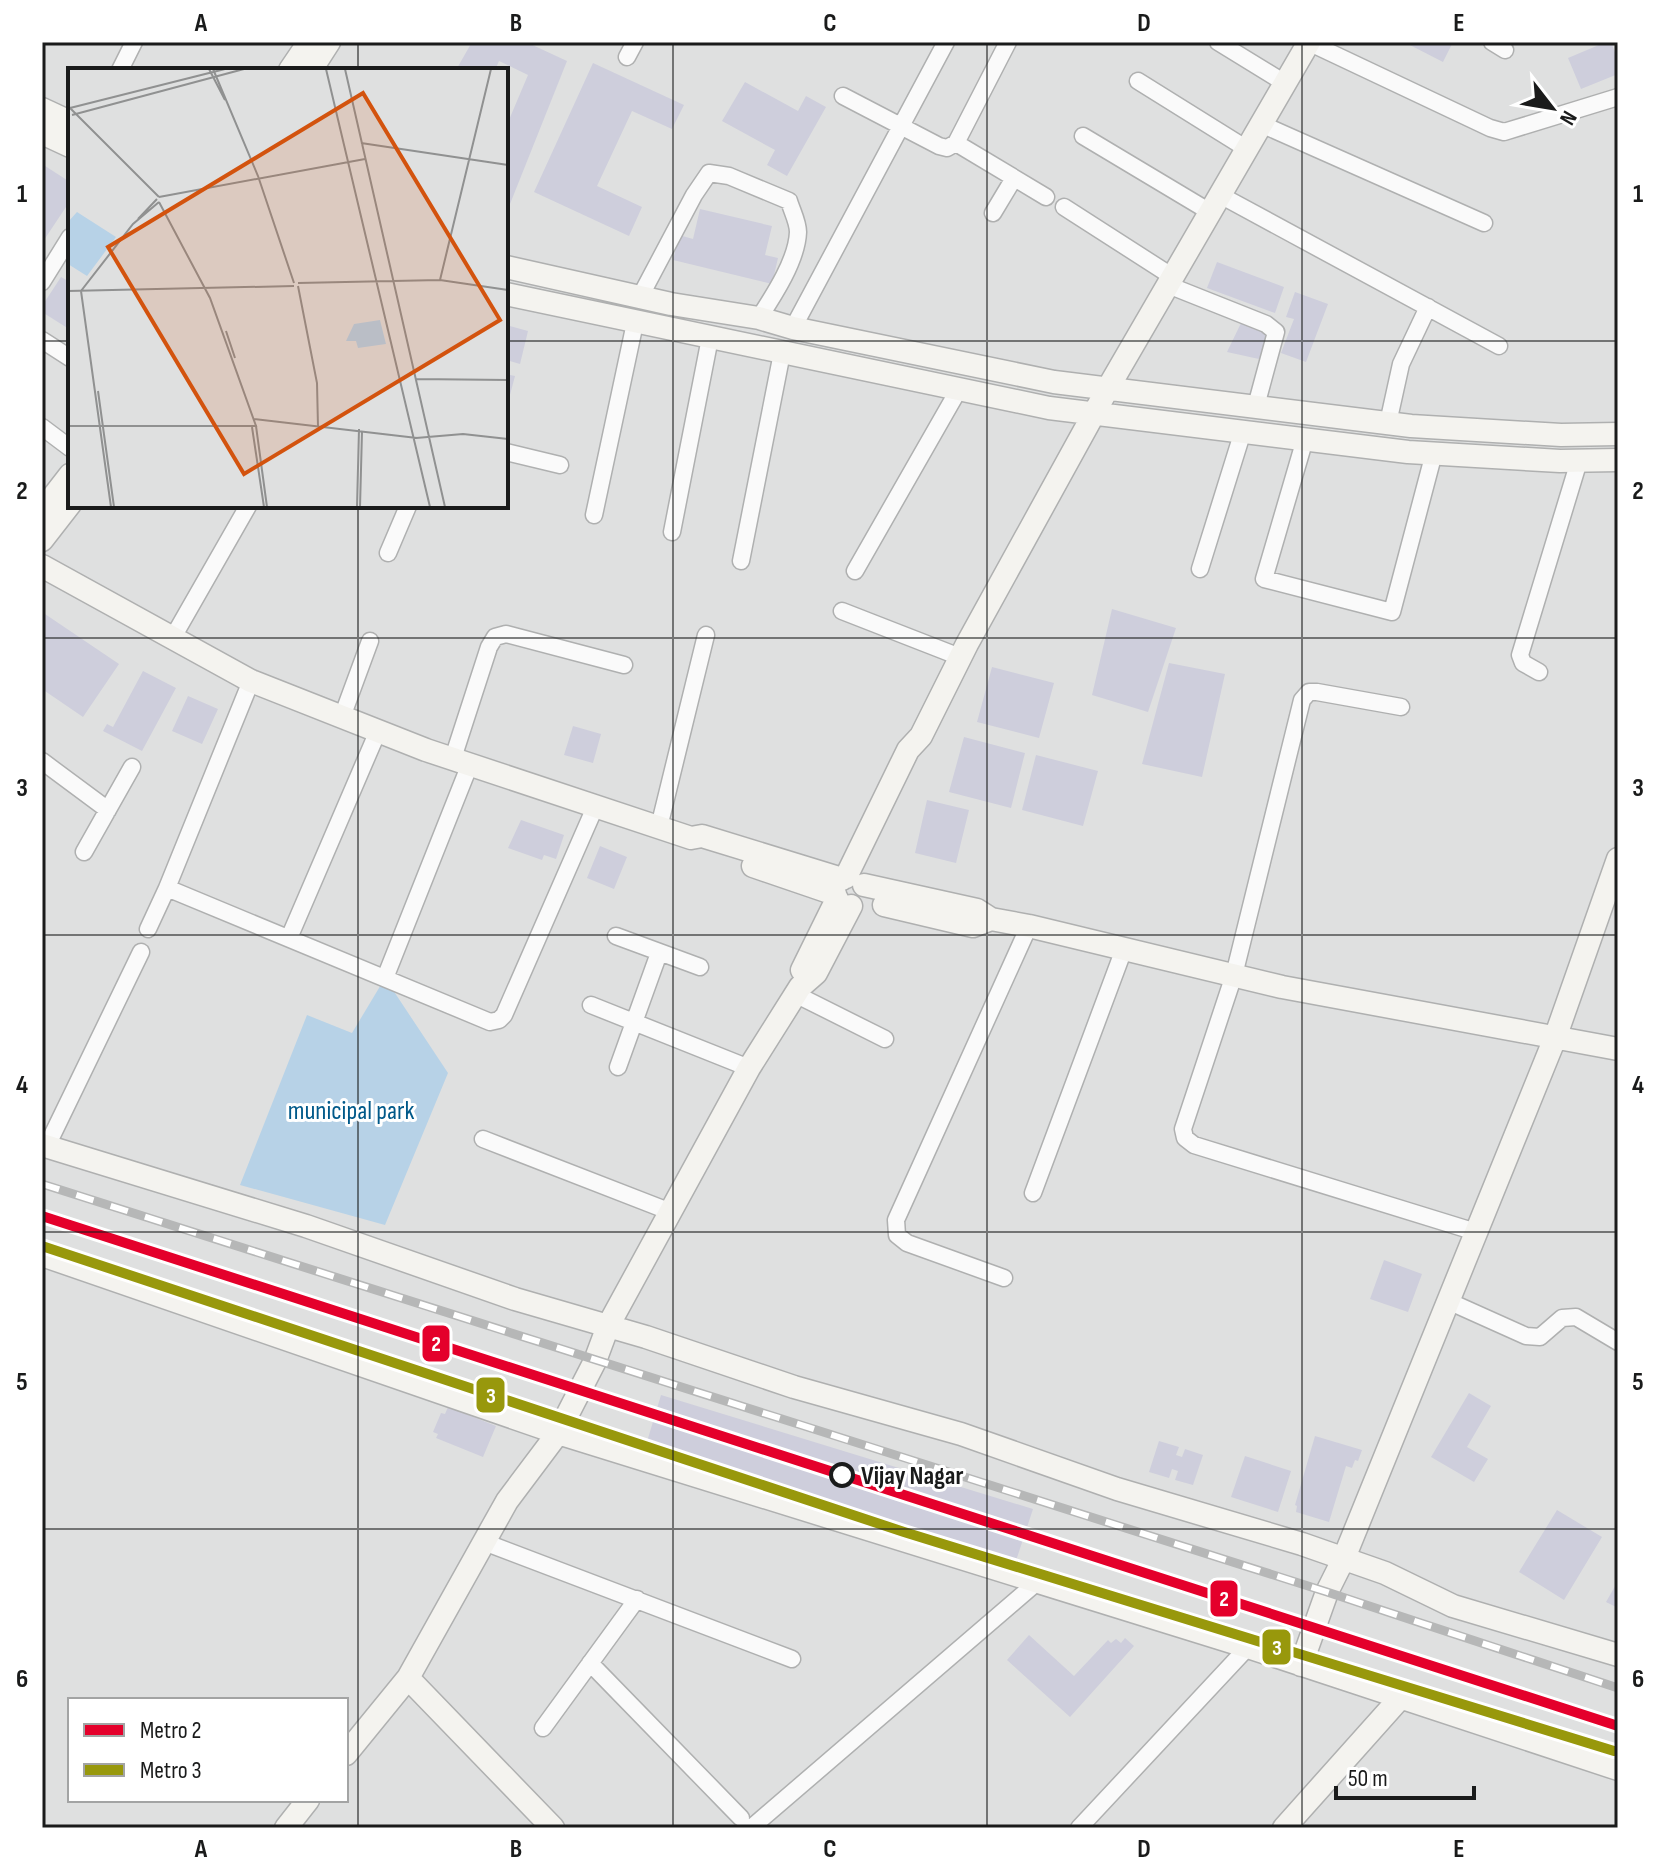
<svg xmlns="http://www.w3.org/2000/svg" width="1660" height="1870" font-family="'Sofia Sans Condensed',sans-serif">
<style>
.green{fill:#b7d2e7}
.building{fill:#cecedc}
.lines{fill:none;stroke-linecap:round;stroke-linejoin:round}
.street-casing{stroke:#afb0b0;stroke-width:19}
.secondary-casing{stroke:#afb0b0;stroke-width:25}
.street{stroke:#fafafa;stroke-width:16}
.secondary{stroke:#f4f3ef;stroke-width:22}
.rail-casing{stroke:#b6b7b7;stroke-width:9}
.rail{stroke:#fff;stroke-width:6;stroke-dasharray:18;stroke-linecap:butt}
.metro-1-casing{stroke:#fff;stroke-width:16}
.metro-2-casing{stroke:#fff;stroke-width:16}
.metro-1{stroke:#e4002b;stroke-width:10}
.metro-2{stroke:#98980c;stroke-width:10}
.grid{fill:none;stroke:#1a1b1b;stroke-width:2;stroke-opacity:0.55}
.stop-dot{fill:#fff;stroke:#1a1b1b;stroke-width:4}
.labels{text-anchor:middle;stroke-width:6;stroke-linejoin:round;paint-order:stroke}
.park-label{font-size:26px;fill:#005989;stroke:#fff}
.stop-label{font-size:26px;font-weight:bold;fill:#1a1b1b;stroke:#fff;text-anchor:start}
.inset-road{fill:none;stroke:#909191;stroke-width:2}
.view{fill:#d3530e;fill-opacity:0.15;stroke:#d3530e;stroke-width:4}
.inset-edge{fill:none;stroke:#1a1b1b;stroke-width:4}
.line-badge{stroke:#fff;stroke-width:3}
.badge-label{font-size:22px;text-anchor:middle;font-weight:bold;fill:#fff}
.neatline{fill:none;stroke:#1a1b1b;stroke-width:3}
.grid-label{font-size:26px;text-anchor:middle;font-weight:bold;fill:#1a1b1b}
</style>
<rect width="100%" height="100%" fill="#dfe0e0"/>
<!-- green -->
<path class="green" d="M 385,978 L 448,1073 L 385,1225 L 240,1185 L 307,1015 L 352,1033 Z"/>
<!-- building -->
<path class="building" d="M 472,42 L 526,42 L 567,61 L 506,214 L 506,127 L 528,75 L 499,61 L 495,70 L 456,70 Z
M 1404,42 L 1453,42 L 1443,62 Z
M 1606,42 L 1611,42 L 1618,60 L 1618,74 L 1581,89 L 1568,58 Z
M 593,63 L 684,105 L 672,129 L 632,111 L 597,186 L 642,207 L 629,236 L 534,192 Z
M 745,82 L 798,111 L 806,96 L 826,107 L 787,176 L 767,165 L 775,150 L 722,121 Z
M 42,164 L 70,182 L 70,201 L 42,243 Z
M 700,209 L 772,226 L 765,255 L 778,258 L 772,284 L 673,260 L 679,235 L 693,239 Z
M 1217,262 L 1284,287 L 1275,313 L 1207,288 Z
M 61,277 L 70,282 L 69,329 L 42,312 L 42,306 Z
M 1295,292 L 1328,304 L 1306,362 L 1281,353 L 1294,319 L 1286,317 Z
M 1243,319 L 1272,330 L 1259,359 L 1227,352 Z
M 506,325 L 528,331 L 520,364 L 506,360 Z
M 506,374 L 515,376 L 507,406 L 506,406 Z
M 1112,609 L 1176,628 L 1148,712 L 1092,695 Z
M 45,614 L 119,664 L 83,717 L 42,689 L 42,619 Z
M 1169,663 L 1225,674 L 1202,777 L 1142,764 Z
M 992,667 L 1054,683 L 1039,738 L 977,722 Z
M 143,671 L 176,688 L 142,751 L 103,731 L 107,724 L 113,727 Z
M 188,696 L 218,709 L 202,744 L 172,731 Z
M 573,726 L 601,734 L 593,763 L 564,755 Z
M 964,737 L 1025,753 L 1011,808 L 949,792 Z
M 1036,755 L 1098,771 L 1083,826 L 1022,810 Z
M 927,800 L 969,810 L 956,863 L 915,853 Z
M 521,820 L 564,835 L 556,859 L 544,855 L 542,860 L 508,848 Z
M 600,846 L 627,857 L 614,889 L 587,878 Z
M 1384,1260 L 1422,1274 L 1408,1312 L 1370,1299 Z
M 1469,1393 L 1491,1406 L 1467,1447 L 1488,1459 L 1474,1482 L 1431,1457 Z
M 661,1395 L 1033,1509 L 1012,1573 L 643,1455 Z
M 448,1407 L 496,1426 L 483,1457 L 436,1438 L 438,1434 L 433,1432 L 441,1413 L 445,1414 Z
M 1315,1436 L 1362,1450 L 1358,1461 L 1355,1460 L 1352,1468 L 1346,1466 L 1329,1522 L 1296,1512 L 1297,1506 L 1295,1505 Z
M 1159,1441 L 1179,1447 L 1176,1455 L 1182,1457 L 1185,1449 L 1203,1455 L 1193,1485 L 1175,1480 L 1178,1471 L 1172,1469 L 1169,1478 L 1149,1472 Z
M 1245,1456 L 1291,1471 L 1278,1512 L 1231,1497 Z
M 1557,1510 L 1602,1537 L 1564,1600 L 1519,1572 Z
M 1618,1581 L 1618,1608 L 1606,1602 Z
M 1029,1635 L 1074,1676 L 1108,1640 L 1111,1643 L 1116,1639 L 1121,1643 L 1125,1638 L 1134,1646 L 1070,1717 L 1007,1660 Z"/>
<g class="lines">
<!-- street casing -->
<g class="street-casing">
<path id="street" d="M 1218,42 L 1285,83
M 1308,42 L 1490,128 L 1504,132 L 1618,97
M 1492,42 L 1505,50
M 627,57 L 635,42
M 120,70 L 134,42
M 1138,81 L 1247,149
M 843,96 L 939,146 L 947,148 L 956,143 L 1008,42
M 1261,124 L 1484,223
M 1083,136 L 1210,212
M 956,143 L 1046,197
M 1220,195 L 1499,346
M 1064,207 L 1173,277
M 993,213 L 1014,178
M 42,282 L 70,237
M 1168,285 L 1266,324 L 1276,332 L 1256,406
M 640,297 L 694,195 L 709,173 L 729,176 L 789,201 C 792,211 798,222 798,232 C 797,260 774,295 759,318
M 793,328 L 946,42
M 42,340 L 70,358
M 1388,423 L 1401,364 L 1428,307
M 42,427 L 70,448
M 1305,439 L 1264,579 L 1392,612 L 1434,453
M 506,452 L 560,465
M 594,515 L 635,323
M 672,532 L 710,338
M 388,553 L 408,506
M 741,561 L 782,353
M 1200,569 L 1243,431
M 855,571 L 959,389
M 842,611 L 960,657
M 172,639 L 248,506
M 1539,672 L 1523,663 L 1520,655 L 1579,461
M 251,681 L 167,888 L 490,1022 L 499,1020 L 504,1015 L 596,805
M 1401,707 L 1317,692 L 1309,692 L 1302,700 L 1234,975 L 1183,1129 L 1185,1138 L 1194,1145 L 1476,1232
M 342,717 L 370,641
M 453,758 L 489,647 L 495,637 L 506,634 L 624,665
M 42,761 L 108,810
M 659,827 L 706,635
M 84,852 L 132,767
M 148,929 L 167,888
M 616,936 L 700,967
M 289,938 L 378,731
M 385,978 L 470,764
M 795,994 L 885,1039
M 591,1005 L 749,1068
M 618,1067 L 659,953
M 483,1139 L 671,1212
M 47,1146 L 141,952
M 1033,1193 L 1124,949
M 1004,1278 L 907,1243 L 897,1235 L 896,1220 L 1029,926
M 1448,1301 L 1526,1336 L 1540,1337 L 1562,1318 L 1576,1317 L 1618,1342
M 484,1542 L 792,1659
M 590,1663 L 741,1818
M 543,1728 L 637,1599
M 751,1828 L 1036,1583
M 1079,1828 L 1248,1647"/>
</g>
<!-- secondary casing -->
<g class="secondary-casing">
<path id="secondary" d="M 290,70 L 309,42
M 311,70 L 329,42
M 42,109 L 70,122
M 42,133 L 70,146
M 506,267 L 671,304 L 759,318 L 793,328 L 1054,382 L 1411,426 L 1561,435 L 1618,434
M 506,294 L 1049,408 L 1408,452 L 1560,461 L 1618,460
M 42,511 L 70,475
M 42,540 L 70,504
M 42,566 L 251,681 L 426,750 L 691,838 L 702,836 L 842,879
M 753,866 L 835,894
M 846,877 L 908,750 L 921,736 L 967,644 L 1108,388 L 1309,42
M 864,885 L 977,910 L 991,919 L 1029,926 L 1282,987 L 1618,1049
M 884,905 L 973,926 L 991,919
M 802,970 L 837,899
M 42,1145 L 306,1226 L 515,1299 L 646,1337 L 794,1387 L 961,1434 L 1117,1489 L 1302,1544 L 1385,1573 L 1453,1606 L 1618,1655
M 42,1255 L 558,1433 L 1248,1647 L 1618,1769
M 1301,1665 L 1327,1592 L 1344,1558 L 1555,1038 L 1618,859
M 408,1678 L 553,1828
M 346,1754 L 408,1678 L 507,1501 L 558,1433 L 595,1361 L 608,1326 L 749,1068 L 800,987 L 816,973 L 851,906
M 286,1828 L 308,1800
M 1284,1828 L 1401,1697"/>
</g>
<!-- street -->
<use href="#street" class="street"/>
<!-- secondary -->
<use href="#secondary" class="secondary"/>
<!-- rail casing -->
<g class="rail-casing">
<path id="rail" d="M 42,1184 L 1327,1592 L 1618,1688"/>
</g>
<!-- rail -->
<use href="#rail" class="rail"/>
<!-- metro-1 casing -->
<g class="metro-1-casing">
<path id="metro-1" d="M 42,1216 L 1618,1726"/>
</g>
<!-- metro-2 casing -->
<g class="metro-2-casing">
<path id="metro-2" d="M 42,1246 L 904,1532 L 1614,1751"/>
</g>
<!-- metro-1 -->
<use href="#metro-1" class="metro-1"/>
<!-- metro-2 -->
<use href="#metro-2" class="metro-2"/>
</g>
<!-- grid -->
<path class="grid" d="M 358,42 L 358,70M 673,42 L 673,1828M 987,42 L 987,1828M 1302,42 L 1302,1828M 42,341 L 70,341M 506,341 L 1618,341M 358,506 L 358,1828M 42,638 L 1618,638M 42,935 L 1618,935M 42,1232 L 1618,1232M 42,1529 L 1618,1529"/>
<!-- markers -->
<circle class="stop-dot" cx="842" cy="1475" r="11"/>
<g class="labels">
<!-- park labels -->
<g class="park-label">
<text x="351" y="1119">municipal park</text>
</g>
<!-- stop labels -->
<g class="stop-label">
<text x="861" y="1484">Vijay Nagar</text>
</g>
</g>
<!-- overview -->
<g transform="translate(68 68)">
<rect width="440" height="440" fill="#dfe0e0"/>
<path d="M 9,144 L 48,169 L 19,208 L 0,196 L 0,154 ZM 312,252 L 318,276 L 290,280 L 288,273 L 278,273 L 286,256 Z" fill="#b7d2e7"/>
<path class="inset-road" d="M 141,1 L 157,32M 145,1 L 190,108 L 226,215M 258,1 L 362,439M 277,1 L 377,439M 0,38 L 91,129M 2,40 L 157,1M 4,47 L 176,1M 293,75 L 440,97M 91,129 L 297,91M 70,151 L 89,131M 372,212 L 423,1M 230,215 L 372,212 L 440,222M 230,218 L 249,315 L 250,359M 0,223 L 226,218M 158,263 L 167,290M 347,311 L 440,312M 30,323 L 46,439M 186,351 L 349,370M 0,358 L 188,358 L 142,230 L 91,134M 188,358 L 199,439M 184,359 L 196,439M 348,370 L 395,366 L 440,371M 43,439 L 13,223 L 65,156 L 91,134M 289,439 L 291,361M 292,439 L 294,364"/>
<path class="view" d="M 295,25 L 432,252 L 176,406 L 40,179 Z"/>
<rect width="440" height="440" class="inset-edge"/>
</g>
<g class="line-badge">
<rect x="421" y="1324" width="30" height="39" rx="8" fill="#e4002b"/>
<rect x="475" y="1376" width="31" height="38" rx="8" fill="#98980c"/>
<rect x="1209" y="1579" width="30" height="39" rx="8" fill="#e4002b"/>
<rect x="1261" y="1628" width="31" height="38" rx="8" fill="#98980c"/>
</g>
<g class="badge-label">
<text x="436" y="1351">2</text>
<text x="491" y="1403">3</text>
<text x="1224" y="1606">2</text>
<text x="1277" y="1655">3</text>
</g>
<!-- border -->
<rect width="1660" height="1870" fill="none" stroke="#ffffff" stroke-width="88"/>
<!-- legend -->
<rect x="68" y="1698" width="280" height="104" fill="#ffffff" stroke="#a3a4a4" stroke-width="2"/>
<rect x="84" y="1724" width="40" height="12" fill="#e4002b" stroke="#a3a4a4" stroke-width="2"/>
<text x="140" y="1738" font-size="24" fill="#1a1b1b">Metro 2</text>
<rect x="84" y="1764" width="40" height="12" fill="#98980c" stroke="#a3a4a4" stroke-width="2"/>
<text x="140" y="1778" font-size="24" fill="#1a1b1b">Metro 3</text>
<!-- north arrow -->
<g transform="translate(1552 108) rotate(121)" stroke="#ffffff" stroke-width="6" paint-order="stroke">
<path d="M0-6L14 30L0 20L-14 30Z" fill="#1a1b1b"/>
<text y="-12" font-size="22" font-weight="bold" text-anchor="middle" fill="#1a1b1b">N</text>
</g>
<!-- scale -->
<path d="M1336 1786v12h138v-12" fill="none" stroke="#1a1b1b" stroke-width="4"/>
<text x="1348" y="1786" font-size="24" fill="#1a1b1b" stroke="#ffffff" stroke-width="6" paint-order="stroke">50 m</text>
<rect x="44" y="44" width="1572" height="1782" class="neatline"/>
<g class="grid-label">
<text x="201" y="31">A</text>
<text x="516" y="31">B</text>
<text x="830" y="31">C</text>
<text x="1144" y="31">D</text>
<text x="1459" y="31">E</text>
<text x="22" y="202">1</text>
<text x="1638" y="202">1</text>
<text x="22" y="499">2</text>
<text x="1638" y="499">2</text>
<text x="22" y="796">3</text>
<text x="1638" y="796">3</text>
<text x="22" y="1093">4</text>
<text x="1638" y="1093">4</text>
<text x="22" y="1390">5</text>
<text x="1638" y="1390">5</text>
<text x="22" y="1687">6</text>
<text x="1638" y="1687">6</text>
<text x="201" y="1857">A</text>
<text x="516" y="1857">B</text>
<text x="830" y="1857">C</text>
<text x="1144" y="1857">D</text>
<text x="1459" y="1857">E</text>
</g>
</svg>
